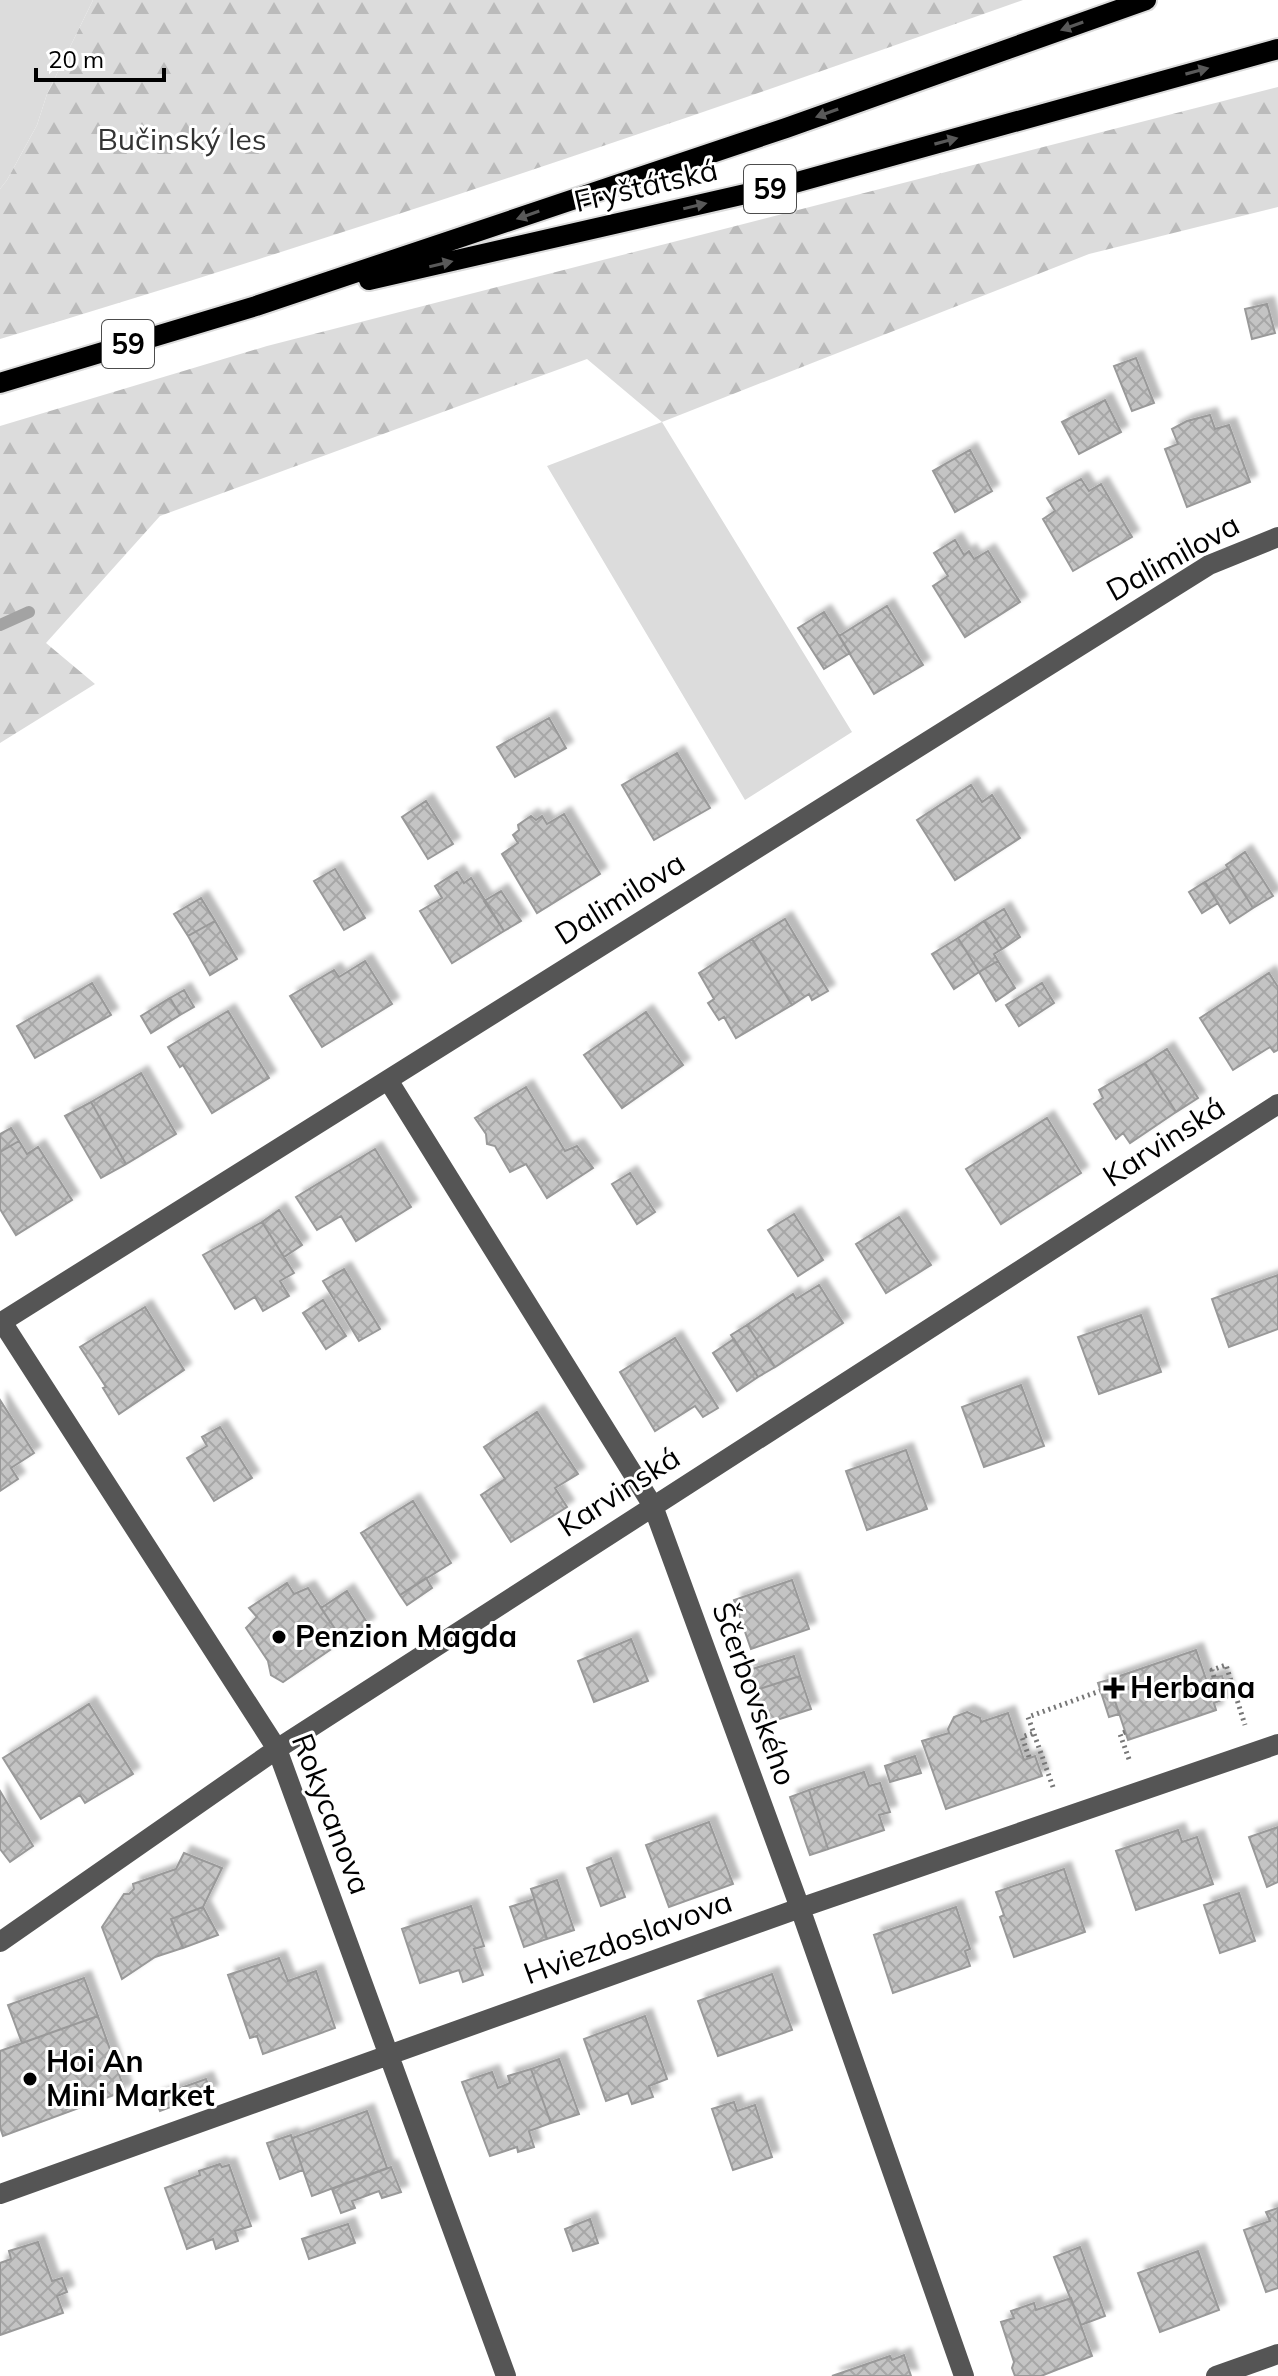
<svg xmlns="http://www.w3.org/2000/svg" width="1278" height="2376" font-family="Mulish,sans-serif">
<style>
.grass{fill:#dcdcdc}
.forest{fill:url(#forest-firs)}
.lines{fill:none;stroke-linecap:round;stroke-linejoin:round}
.stream{stroke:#a3a3a3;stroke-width:12}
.building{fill:url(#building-cross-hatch);stroke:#999;stroke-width:2;filter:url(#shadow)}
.major-casing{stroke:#dbdbdb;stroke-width:24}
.path{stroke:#777;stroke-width:5;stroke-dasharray:2 4;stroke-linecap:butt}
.minor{stroke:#555;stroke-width:20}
.major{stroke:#000;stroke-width:20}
.oneway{fill:#595959}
.poi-dot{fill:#000;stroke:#fff;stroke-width:3}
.labels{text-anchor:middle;stroke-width:6;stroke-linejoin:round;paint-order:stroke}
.shield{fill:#fff;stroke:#4c4c4c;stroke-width:2}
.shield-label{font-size:28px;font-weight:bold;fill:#000}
.park-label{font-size:30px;fill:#333;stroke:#fff}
.street-label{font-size:30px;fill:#000;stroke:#fff}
.poi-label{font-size:30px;font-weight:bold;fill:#000;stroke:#fff;text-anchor:start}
</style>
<defs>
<pattern id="forest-firs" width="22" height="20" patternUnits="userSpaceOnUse" patternTransform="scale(2)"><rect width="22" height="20" fill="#dcdcdc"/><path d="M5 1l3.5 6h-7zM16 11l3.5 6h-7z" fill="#bbb"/></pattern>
<pattern id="building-cross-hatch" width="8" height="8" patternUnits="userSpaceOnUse" patternTransform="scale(2)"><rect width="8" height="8" fill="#c4c4c4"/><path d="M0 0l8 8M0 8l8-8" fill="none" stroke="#a7a7a7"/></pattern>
<filter id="shadow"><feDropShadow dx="7" dy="-7" stdDeviation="2" flood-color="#0004"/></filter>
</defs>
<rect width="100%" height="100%" fill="#fff"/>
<!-- grass -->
<path class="grass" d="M 0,0 L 93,0 L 47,94 L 37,125 L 7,180 L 0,189 Z
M 662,422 L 852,732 L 745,800 L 547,466 Z"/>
<!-- forest -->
<path class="forest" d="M 93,0 L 1023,0 C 684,121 344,236 0,339 L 0,189 L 7,180 L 37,125 L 47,94 Z
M 1278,87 L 1278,207 L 1089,254 L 662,422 L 587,359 L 160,516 L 46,643 L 95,684 L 0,743 L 0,426 L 267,346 Z"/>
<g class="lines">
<!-- stream -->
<path class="stream" d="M 0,625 L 29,612"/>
</g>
<!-- building -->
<path class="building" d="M 1267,304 L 1275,333 L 1252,339 L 1245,309 Z
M 1136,358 L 1154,403 L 1132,411 L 1114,366 Z
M 1105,400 L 1121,432 L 1079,454 L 1062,422 Z
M 1210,415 L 1215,429 L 1229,425 L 1250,482 L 1187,507 L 1165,449 L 1178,444 L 1172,429 L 1187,421 Z
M 970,450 L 992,491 L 955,512 L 933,471 Z
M 1081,479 L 1089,491 L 1101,484 L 1132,537 L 1073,571 L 1043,519 L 1055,511 L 1047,498 Z
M 955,540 L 964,555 L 969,551 L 974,559 L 988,551 L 1020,602 L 965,637 L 933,586 L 948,576 L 934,553 Z
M 887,606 L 923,665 L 874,694 L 839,636 Z
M 824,612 L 850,653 L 824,669 L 798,628 Z
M 549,718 L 566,748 L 515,777 L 497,747 Z
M 677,753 L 710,808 L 654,840 L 622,785 Z
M 971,785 L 982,802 L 992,795 L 1020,838 L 955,880 L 917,820 Z
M 426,801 L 453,844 L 428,859 L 402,817 Z
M 564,814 L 600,874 L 537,913 L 502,854 L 518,843 L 513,835 L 519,830 L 518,825 L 531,816 L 536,820 L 542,816 L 547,824 Z
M 1245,852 L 1273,896 L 1253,908 L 1226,865 Z
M 1228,868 L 1253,908 L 1230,923 L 1205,882 Z
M 335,869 L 365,918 L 344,930 L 314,881 Z
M 457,872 L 464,883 L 471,878 L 504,931 L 452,963 L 420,911 L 442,898 L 435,886 Z
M 1205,882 L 1218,903 L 1202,913 L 1189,892 Z
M 501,891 L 521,921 L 504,931 L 484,901 Z
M 201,898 L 215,921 L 188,936 L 174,914 Z
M 1004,909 L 1020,937 L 1002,949 L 984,921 Z
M 785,919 L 828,991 L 812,1000 L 809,994 L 792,1005 L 752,939 Z
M 215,921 L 237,959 L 210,975 L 188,936 Z
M 984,921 L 1002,949 L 994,954 L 998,961 L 979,972 L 958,938 Z
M 958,938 L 979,972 L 954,989 L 932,954 Z
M 752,939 L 792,1005 L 736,1038 L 724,1017 L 719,1020 L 708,1003 L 714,999 L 699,973 Z
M 365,961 L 392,1004 L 322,1047 L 290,996 L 334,970 L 339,977 Z
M 998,961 L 1015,988 L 996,1001 L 979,972 Z
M 1269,973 L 1278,987 L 1278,1050 L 1274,1052 L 1270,1047 L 1233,1070 L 1200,1018 Z
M 92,983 L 111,1015 L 35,1058 L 17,1026 Z
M 1042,983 L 1054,1003 L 1019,1026 L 1006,1005 Z
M 184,990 L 194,1007 L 180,1015 L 170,998 Z
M 170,998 L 180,1015 L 151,1033 L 141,1016 Z
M 228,1011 L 269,1078 L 212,1113 L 183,1065 L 180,1067 L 168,1047 Z
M 646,1012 L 683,1065 L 622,1108 L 584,1055 Z
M 1167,1049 L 1198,1098 L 1176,1112 L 1145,1063 Z
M 1145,1063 L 1176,1112 L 1130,1143 L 1123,1133 L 1116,1139 L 1094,1104 L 1103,1098 L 1099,1090 Z
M 141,1073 L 176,1134 L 126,1164 L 91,1102 Z
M 526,1087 L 565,1151 L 577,1146 L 593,1168 L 547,1198 L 526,1164 L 510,1172 L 495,1146 L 487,1144 L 486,1134 L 475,1118 Z
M 91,1102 L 126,1164 L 101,1178 L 65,1116 Z
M 1047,1118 L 1081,1173 L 1001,1224 L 966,1169 Z
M 11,1128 L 19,1141 L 0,1152 L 0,1134 Z
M 19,1141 L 27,1154 L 38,1147 L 72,1200 L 16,1235 L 0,1209 L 0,1152 Z
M 375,1149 L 411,1207 L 356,1241 L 341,1216 L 317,1230 L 296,1197 Z
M 630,1173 L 655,1212 L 637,1224 L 612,1184 Z
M 279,1210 L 302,1245 L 284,1257 L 262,1222 Z
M 794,1214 L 823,1260 L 798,1276 L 768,1230 Z
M 899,1217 L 931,1265 L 886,1293 L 856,1244 Z
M 262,1222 L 294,1273 L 280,1281 L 289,1296 L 263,1311 L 255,1297 L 235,1309 L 203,1255 Z
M 344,1269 L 380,1329 L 359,1341 L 323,1281 Z
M 1278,1275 L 1278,1329 L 1229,1347 L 1212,1299 Z
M 819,1285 L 843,1323 L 775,1367 L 747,1325 L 793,1294 L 796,1299 Z
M 323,1300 L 346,1336 L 326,1349 L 303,1313 Z
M 145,1307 L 184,1370 L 119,1414 L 103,1388 L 106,1387 L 80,1347 Z
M 1141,1315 L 1161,1372 L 1099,1394 L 1078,1337 Z
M 747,1325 L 775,1367 L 758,1377 L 731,1335 Z
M 675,1338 L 718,1408 L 703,1417 L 695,1406 L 655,1431 L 620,1372 Z
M 734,1339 L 758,1377 L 737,1391 L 713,1353 Z
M 1021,1385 L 1044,1446 L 984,1467 L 962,1407 Z
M 0,1400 L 34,1453 L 11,1468 L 18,1479 L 0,1491 Z
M 537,1412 L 578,1474 L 555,1488 L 567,1507 L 511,1542 L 481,1495 L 505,1479 L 484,1447 Z
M 220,1427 L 252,1478 L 214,1501 L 187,1458 L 207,1446 L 202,1437 Z
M 906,1450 L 927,1509 L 867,1530 L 846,1471 Z
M 413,1501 L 451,1563 L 400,1595 L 361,1533 Z
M 426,1578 L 432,1588 L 407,1605 L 400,1595 Z
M 792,1580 L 809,1629 L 751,1649 L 734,1600 Z
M 287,1583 L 294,1594 L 308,1588 L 343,1641 L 283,1682 L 271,1675 L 268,1661 L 246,1628 L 257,1617 L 249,1608 Z
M 347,1591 L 368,1624 L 343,1641 L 321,1608 Z
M 631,1639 L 648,1681 L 594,1702 L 578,1661 Z
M 1196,1650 L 1207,1682 L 1214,1677 L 1222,1676 L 1229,1697 L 1214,1703 L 1216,1710 L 1128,1740 L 1108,1680 Z
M 794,1656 L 800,1676 L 753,1691 L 746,1671 Z
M 800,1676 L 811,1709 L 764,1724 L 753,1691 Z
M 1108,1680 L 1119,1714 L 1109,1717 L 1098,1683 Z
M 89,1704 L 133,1774 L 85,1803 L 80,1795 L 41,1819 L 3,1758 Z
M 967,1712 L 980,1718 L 981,1722 L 1008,1713 L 1024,1760 L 1035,1756 L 1042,1776 L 946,1809 L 922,1741 L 949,1733 L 948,1729 L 954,1717 Z
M 915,1756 L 921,1773 L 890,1782 L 885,1766 Z
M 864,1772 L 869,1786 L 880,1783 L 890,1812 L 879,1815 L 884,1830 L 828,1849 L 809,1790 Z
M 809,1790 L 828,1849 L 810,1855 L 790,1797 Z
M 0,1791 L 33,1846 L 10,1862 L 0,1849 Z
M 709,1822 L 733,1884 L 669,1907 L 646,1845 Z
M 1278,1827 L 1278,1882 L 1267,1887 L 1249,1837 Z
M 1178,1830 L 1182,1842 L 1197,1837 L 1213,1884 L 1136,1910 L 1116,1851 Z
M 184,1853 L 222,1868 L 203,1907 L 171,1919 L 183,1948 L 155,1957 L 122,1979 L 102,1927 L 124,1894 L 129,1894 L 134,1889 L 133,1884 L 176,1869 Z
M 611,1858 L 625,1897 L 601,1906 L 587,1868 Z
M 1064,1869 L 1085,1932 L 1014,1957 L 1000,1917 L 1004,1915 L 996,1892 Z
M 557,1880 L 574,1930 L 547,1939 L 531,1889 Z
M 1239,1893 L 1255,1941 L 1220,1953 L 1204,1905 Z
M 534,1899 L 547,1939 L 524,1947 L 510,1907 Z
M 471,1906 L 484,1946 L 474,1949 L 483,1975 L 463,1982 L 459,1970 L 420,1983 L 402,1929 Z
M 203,1907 L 218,1935 L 183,1948 L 171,1919 Z
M 956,1907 L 970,1949 L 965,1951 L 970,1966 L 893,1993 L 874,1935 Z
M 279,1958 L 288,1981 L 316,1971 L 335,2028 L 263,2054 L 257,2036 L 250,2038 L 228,1975 Z
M 772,1974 L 792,2030 L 718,2056 L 698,2001 Z
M 84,1978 L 98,2016 L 22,2043 L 8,2005 Z
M 98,2016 L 125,2091 L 3,2136 L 0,2127 L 0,2051 Z
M 645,2016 L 667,2079 L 649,2086 L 653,2097 L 632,2104 L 628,2093 L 606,2101 L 584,2039 Z
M 559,2059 L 579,2114 L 551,2123 L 531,2069 Z
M 531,2069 L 551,2123 L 529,2131 L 534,2147 L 518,2152 L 517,2147 L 490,2156 L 462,2082 L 492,2072 L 498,2088 L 510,2083 L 508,2076 Z
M 206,2079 L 211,2092 L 160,2111 L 155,2097 Z
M 734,2102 L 737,2111 L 755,2105 L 772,2157 L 733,2170 L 712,2109 Z
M 367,2111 L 387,2168 L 312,2196 L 292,2138 Z
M 291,2135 L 303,2170 L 280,2179 L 267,2143 Z
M 220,2164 L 222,2167 L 229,2165 L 251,2226 L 235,2231 L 238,2241 L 216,2249 L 213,2239 L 187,2249 L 165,2188 L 200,2175 L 199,2171 Z
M 391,2167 L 401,2192 L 382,2198 L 379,2191 L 352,2201 L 355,2208 L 341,2213 L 332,2189 Z
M 1278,2208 L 1278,2288 L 1266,2292 L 1244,2230 L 1270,2221 L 1266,2212 Z
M 590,2219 L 598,2243 L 573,2251 L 565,2229 Z
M 348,2224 L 355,2243 L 309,2259 L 302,2239 Z
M 38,2242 L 52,2281 L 62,2278 L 67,2292 L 57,2296 L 63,2313 L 0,2335 L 0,2263 L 11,2259 L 9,2251 Z
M 1080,2247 L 1105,2316 L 1081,2325 L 1054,2257 Z
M 1198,2251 L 1219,2310 L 1160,2332 L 1138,2273 Z
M 1071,2298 L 1092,2356 L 1041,2376 L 1015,2376 L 1012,2368 L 1014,2362 L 1001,2322 L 1014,2318 L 1011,2311 L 1034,2303 L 1036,2310 Z
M 904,2355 L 911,2376 L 832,2376 L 890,2356 L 892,2360 Z"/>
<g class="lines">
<!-- major casing -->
<g class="major-casing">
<path id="major" d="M 369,280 L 794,183 L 1278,49
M 0,383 L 256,306 L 786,128 L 1146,0"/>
</g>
<!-- path -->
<path class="path" d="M 1214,1677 L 1212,1670 L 1226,1665 L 1245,1725
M 1125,1732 L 1120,1734 L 1130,1762
M 1029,1757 L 1022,1737 L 1034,1733
M 1053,1787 L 1028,1717 L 1100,1691"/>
<!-- minor -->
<path class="minor" d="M 388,1080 L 653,1506 L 800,1908 L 964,2376
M 2,1322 L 277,1749 L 506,2376
M 0,1323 L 1209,565 L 1278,537
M 0,1942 L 277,1749 L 1278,1104
M 0,2194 L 800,1908 L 1278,1744
M 1216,2376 L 1278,2354"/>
<!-- major -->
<use href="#major" class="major"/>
</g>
<!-- one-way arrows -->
<defs><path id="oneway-solid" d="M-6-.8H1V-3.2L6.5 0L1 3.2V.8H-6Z" transform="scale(2)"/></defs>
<g class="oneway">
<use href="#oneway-solid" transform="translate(1072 26) rotate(160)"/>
<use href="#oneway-solid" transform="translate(1197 71) rotate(-15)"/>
<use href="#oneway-solid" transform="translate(827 113) rotate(160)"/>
<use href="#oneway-solid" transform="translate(946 141) rotate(-15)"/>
<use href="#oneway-solid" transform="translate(695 206) rotate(-13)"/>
<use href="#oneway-solid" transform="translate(528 215) rotate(161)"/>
<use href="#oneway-solid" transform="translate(441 264) rotate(-13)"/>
</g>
<!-- markers -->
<g class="poi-dot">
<circle cx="279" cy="1637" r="8"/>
<path d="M1110 1676h8v8h8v8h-8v8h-8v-8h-8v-8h8z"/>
<circle cx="30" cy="2079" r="8"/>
</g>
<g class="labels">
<!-- shield labels -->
<g class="shield">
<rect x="744" y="165" width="52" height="48" rx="6"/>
<rect x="102" y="320" width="52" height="48" rx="6"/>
</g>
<g class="shield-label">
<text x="770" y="199">59</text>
<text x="128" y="354">59</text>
</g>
<!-- park labels -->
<g class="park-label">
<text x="182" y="150">Bučinský les</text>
</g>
<!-- street labels -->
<g class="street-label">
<text transform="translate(646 186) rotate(-13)" y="10">Fryštátská</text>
<text transform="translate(1173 558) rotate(-29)" y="10">Dalimilova</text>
<text transform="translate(620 899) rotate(-32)" y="10">Dalimilova</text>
<text transform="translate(1164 1142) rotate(-33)" y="10">Karvinská</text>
<text transform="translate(619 1492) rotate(-33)" y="10">Karvinská</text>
<text transform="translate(754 1694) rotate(70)" y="10">Ščerbovského</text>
<text transform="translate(331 1814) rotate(69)" y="10">Rokycanova</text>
<text transform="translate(628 1938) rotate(-20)" y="10">Hviezdoslavova</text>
</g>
<!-- poi labels -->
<g class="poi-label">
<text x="295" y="1647">Penzion Magda</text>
<text x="1130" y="1698">Herbana</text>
<text x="46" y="2072">Hoi An<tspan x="46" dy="34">Mini Market</tspan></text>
</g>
</g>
<!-- scale -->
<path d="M36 68v12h128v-12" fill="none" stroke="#000000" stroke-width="4"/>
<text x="48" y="68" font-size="24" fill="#000000" stroke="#ffffff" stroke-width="6" paint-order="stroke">20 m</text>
</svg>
